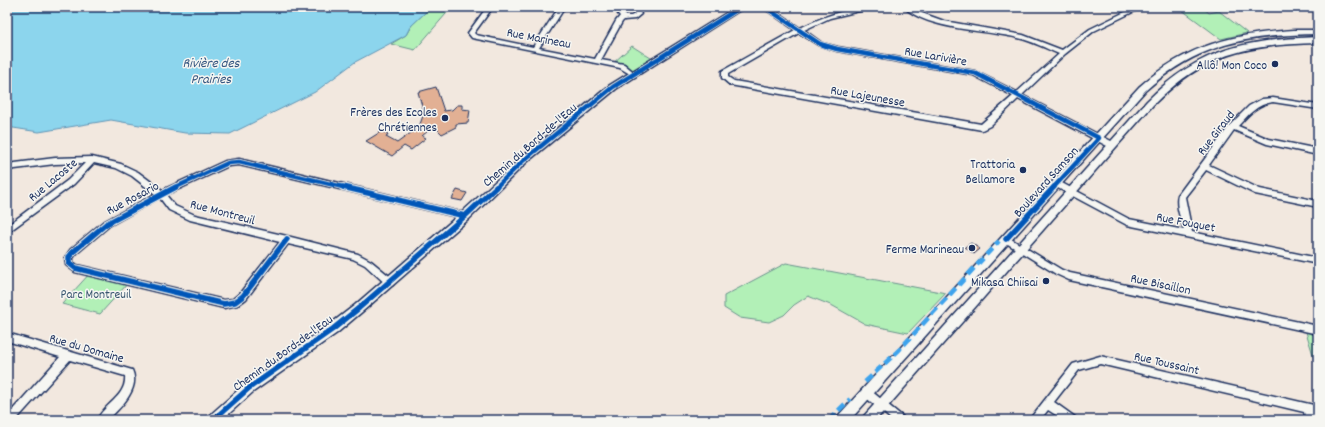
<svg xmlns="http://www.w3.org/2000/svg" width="1325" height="427" font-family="Dekko,sans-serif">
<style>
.green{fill:#b2f0b7;stroke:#66908a}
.water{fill:#8cd5ed;stroke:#5f93b4}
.building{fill:#e2b094;stroke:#1b2f5e}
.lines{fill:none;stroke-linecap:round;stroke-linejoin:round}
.minor-casing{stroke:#1b2f5e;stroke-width:3}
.tertiary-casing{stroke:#1b2f5e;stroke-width:3}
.minor{fill:#f6f6f2;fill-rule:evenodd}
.tertiary{fill:#f6f6f2;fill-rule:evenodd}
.quiet{stroke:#3da3ed;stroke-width:4.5;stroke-dasharray:9 4.5;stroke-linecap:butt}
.cycleway-far1-casing{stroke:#f6f6f2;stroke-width:6}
.cycleway-casing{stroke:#f6f6f2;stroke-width:8}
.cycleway-far1{stroke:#0057b8;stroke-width:4.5}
.cycleway{stroke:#0057b8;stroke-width:5.5}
.poi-dot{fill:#1b2f5e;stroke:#f6f6f2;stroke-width:1.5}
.labels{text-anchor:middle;stroke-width:3;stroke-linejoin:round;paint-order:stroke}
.street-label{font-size:13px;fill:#1b2f5e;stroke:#f6f6f2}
.poi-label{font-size:13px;fill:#1b2f5e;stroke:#f6f6f2;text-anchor:end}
.park-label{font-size:13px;fill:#395670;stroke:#f6f6f2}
.water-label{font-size:14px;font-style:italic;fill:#375882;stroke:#f6f6f2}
</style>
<rect width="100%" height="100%" fill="#f2e8df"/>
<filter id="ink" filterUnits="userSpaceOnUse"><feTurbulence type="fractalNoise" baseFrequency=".025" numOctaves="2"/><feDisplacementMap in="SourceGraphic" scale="8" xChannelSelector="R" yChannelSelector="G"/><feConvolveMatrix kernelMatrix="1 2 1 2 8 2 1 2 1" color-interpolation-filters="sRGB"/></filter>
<g filter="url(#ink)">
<!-- green -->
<path class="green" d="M 431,7 L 452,7 L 415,50 L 391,44 L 406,35 L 412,25 Z
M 1178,7 L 1202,7 L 1209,13 L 1219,11 L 1247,33 L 1221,39 Z
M 632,46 L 654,60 L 633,74 L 612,64 Z
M 786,263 L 946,293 L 908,333 L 865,324 L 833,306 L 808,296 L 794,305 L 784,315 L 769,322 L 740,318 L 724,308 L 724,296 Z
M 91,272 L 130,281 L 100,314 L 62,304 Z
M 1306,332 L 1318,335 L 1318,371 Z"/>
<!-- water -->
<path class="water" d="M 7,7 L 431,7 L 410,27 L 406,35 L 355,62 L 315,92 L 230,134 L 185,133 L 111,120 L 39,132 L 7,127 Z"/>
<!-- building -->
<path class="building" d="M 436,87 L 444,111 L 452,110 L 457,105 L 462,105 L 462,109 L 470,110 L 468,123 L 456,124 L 456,127 L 442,134 L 434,126 L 422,136 L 426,138 L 411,150 L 404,146 L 392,156 L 366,141 L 382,131 L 388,134 L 386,137 L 397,143 L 419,127 L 424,113 L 418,92 Z
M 457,190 L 467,193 L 462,201 L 452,199 Z
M 971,243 L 980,249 L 974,254 L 965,247 Z"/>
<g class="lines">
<!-- minor casing -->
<g class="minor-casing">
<path id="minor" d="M 487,7 L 493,7 L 474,33 L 476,35 L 533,47 L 559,7 L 565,7 L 539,48 L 595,59 L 616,21 L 620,16 L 618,14 L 623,8 C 630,6 638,6 641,14 L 635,19 L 624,20 L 622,22 L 601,60 L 624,64 L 636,74 L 633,76 L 620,68 L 472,38 L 468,33 ZM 627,11 L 632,11 L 635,14 L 631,16 L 627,16 L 624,14 Z
M 762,7 L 769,7 L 800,28 C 823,17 847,7 873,7 L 872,8 L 830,18 L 804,30 L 822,43 L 838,47 L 975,71 L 1017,92 L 1059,54 C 1045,48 1032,41 1018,38 C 987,30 927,30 904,7 L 911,7 L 919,12 L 944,21 L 1023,35 L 1062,50 L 1090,29 L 1129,10 L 1126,7 L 1133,7 L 1136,10 L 1135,11 L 1094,31 L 1065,54 L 1022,95 L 1115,143 L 1116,145 L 1115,147 L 1109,147 L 1018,99 L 990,126 L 982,130 L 730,85 L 722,78 L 722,71 L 795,30 ZM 799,33 L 818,45 L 837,51 L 973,75 L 1013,96 L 981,124 L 734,81 L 728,77 L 728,74 Z
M 1273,98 L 1318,105 L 1318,109 L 1273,102 C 1257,104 1248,115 1238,126 L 1269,139 L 1318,149 L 1318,155 L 1267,144 L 1234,130 L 1209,165 L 1260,189 L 1318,201 L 1318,207 L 1255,194 L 1206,170 L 1185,197 L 1192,232 L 1318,258 L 1318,264 L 1127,225 L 1054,186 L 1053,184 L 1054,182 L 1060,182 L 1129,219 L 1184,230 C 1181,220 1175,205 1178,195 L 1230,125 L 1249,106 L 1262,99 Z
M 92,157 L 121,164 L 138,172 L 162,190 L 225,161 L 239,159 L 465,213 L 468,214 L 469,216 L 468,218 L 465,219 L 239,165 L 229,166 L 166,195 L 175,206 L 195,215 L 287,236 L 358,254 L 371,261 L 393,279 L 394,282 L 393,285 L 390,286 L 387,285 L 365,265 L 353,259 L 288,244 L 246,299 L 238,305 L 224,308 L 75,272 L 66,265 L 65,257 L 70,250 L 103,222 L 155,194 L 132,176 L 116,168 L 94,163 L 74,184 L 7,233 L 7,226 L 68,180 L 85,163 L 55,164 L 7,170 L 7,164 L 55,158 ZM 160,198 L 169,210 L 190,220 L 280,242 L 240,293 L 233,299 L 224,300 L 77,265 L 73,262 L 73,258 L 76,254 L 109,226 Z
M 1006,236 L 1062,270 L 1070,273 L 1318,326 L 1318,334 L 1069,280 L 1056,274 L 1003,241 L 1002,239 L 1003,237 Z
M 7,333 L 132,370 C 141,389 120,408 108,420 L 97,420 C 104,404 127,396 125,376 L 70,360 L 16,420 L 7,420 L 7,416 L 60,357 L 7,341 Z
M 1100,356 L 1318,406 L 1318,416 L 1314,415 L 1316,420 L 1306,420 L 1304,412 L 1100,364 L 1079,370 L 1054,402 L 1075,417 L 1077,420 L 1064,420 L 1048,410 L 1040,420 L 1029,420 L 1073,364 Z
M 867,389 L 870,390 L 903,417 L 905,420 L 892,420 L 864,396 L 862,393 L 864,390 Z"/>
</g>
<!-- tertiary casing -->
<g class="tertiary-casing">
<path id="tertiary" d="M 736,7 L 745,7 L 616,89 L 527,162 L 469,219 L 363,311 L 337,333 L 253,392 L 222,420 L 207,420 L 209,416 L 245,384 L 329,325 L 355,305 L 461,213 L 521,158 L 610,85 Z
M 1294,30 L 1318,30 L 1318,34 C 1248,35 1199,43 1145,91 L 850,420 L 836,420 L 838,416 L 1139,87 C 1187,45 1232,34 1294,30 Z
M 1318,37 L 1318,43 C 1246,45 1205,53 1153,105 L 876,420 L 862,420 L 864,416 L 1147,101 C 1200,48 1245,40 1318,37 Z"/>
</g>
<!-- minor -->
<use href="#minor" class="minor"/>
<!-- tertiary -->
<use href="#tertiary" class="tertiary"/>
<!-- quiet -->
<path class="quiet" d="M 865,382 L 899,350 L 999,241
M 829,420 L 850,399"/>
<!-- cycleway-far1 casing -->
<g class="cycleway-far1-casing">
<path id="cycleway-far1" d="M 765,7 L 820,44 L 837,49 L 975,73 L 1099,138 L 1053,188
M 174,188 L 228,163 L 239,162 L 347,188
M 495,188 L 524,160 L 613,87 L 741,7"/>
</g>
<!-- cycleway casing -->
<g class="cycleway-casing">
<path id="cycleway" d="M 176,187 L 106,224 L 73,252 L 69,257 L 69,263 L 75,268 L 224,304 L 235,302 L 243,296 L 287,239
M 343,187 L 465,216
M 1006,239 L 1054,187
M 213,420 L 249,388 L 333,329 L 359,308 L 465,216 L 496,187"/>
</g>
<!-- cycleway-far1 -->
<use href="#cycleway-far1" class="cycleway-far1"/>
<!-- cycleway -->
<use href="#cycleway" class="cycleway"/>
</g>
</g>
<!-- markers -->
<g class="poi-dot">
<circle cx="1275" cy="64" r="4"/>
<circle cx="445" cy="118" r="4"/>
<circle cx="1023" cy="170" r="4"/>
<circle cx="972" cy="248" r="4"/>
<circle cx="1046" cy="281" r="4"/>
</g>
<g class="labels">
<!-- street labels -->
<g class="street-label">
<text transform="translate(539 37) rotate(11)" y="5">Rue Marineau</text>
<text transform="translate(936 55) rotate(10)" y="5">Rue Larivière</text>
<text transform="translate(868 95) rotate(10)" y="5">Rue Lajeunesse</text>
<text transform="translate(1215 132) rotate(-52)" y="5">Rue Giraud</text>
<text transform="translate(529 144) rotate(-41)" y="5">Chemin du Bord-de-l'Eau</text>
<text transform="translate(52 179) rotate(-40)" y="5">Rue Lacoste</text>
<text transform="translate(1045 181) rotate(-48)" y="5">Boulevard Samson</text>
<text transform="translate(132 197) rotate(-28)" y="5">Rue Rosario</text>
<text transform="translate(223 211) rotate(15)" y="5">Rue Montreuil</text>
<text transform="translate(1186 221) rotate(11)" y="5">Rue Fouquet</text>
<text transform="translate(1161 283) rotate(12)" y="5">Rue Bisaillon</text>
<text transform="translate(87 347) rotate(16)" y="5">Rue du Domaine</text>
<text transform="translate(282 352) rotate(-36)" y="5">Chemin du Bord-de-l'Eau</text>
<text transform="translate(1167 362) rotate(13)" y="5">Rue Toussaint</text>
</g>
<!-- poi labels -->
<g class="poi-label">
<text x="1267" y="69">Allô! Mon Coco</text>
<text x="437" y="116">Frères des Ecoles<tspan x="437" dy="15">Chrétiennes</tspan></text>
<text x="1015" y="168">Trattoria<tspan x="1015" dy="15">Bellamore</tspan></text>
<text x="964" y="253">Ferme Marineau</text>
<text x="1038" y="286">Mikasa Chiisai</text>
</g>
<!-- park labels -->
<g class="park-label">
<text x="96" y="298">Parc Montreuil</text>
</g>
<!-- water labels -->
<g class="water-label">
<text x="211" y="67">Rivière des<tspan x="211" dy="16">Prairies</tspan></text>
</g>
</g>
<!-- margin -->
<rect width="1325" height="427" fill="none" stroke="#f6f6f2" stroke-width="24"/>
<rect x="12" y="12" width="1301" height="403" fill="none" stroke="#1b2f5e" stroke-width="1.5" filter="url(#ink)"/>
</svg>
